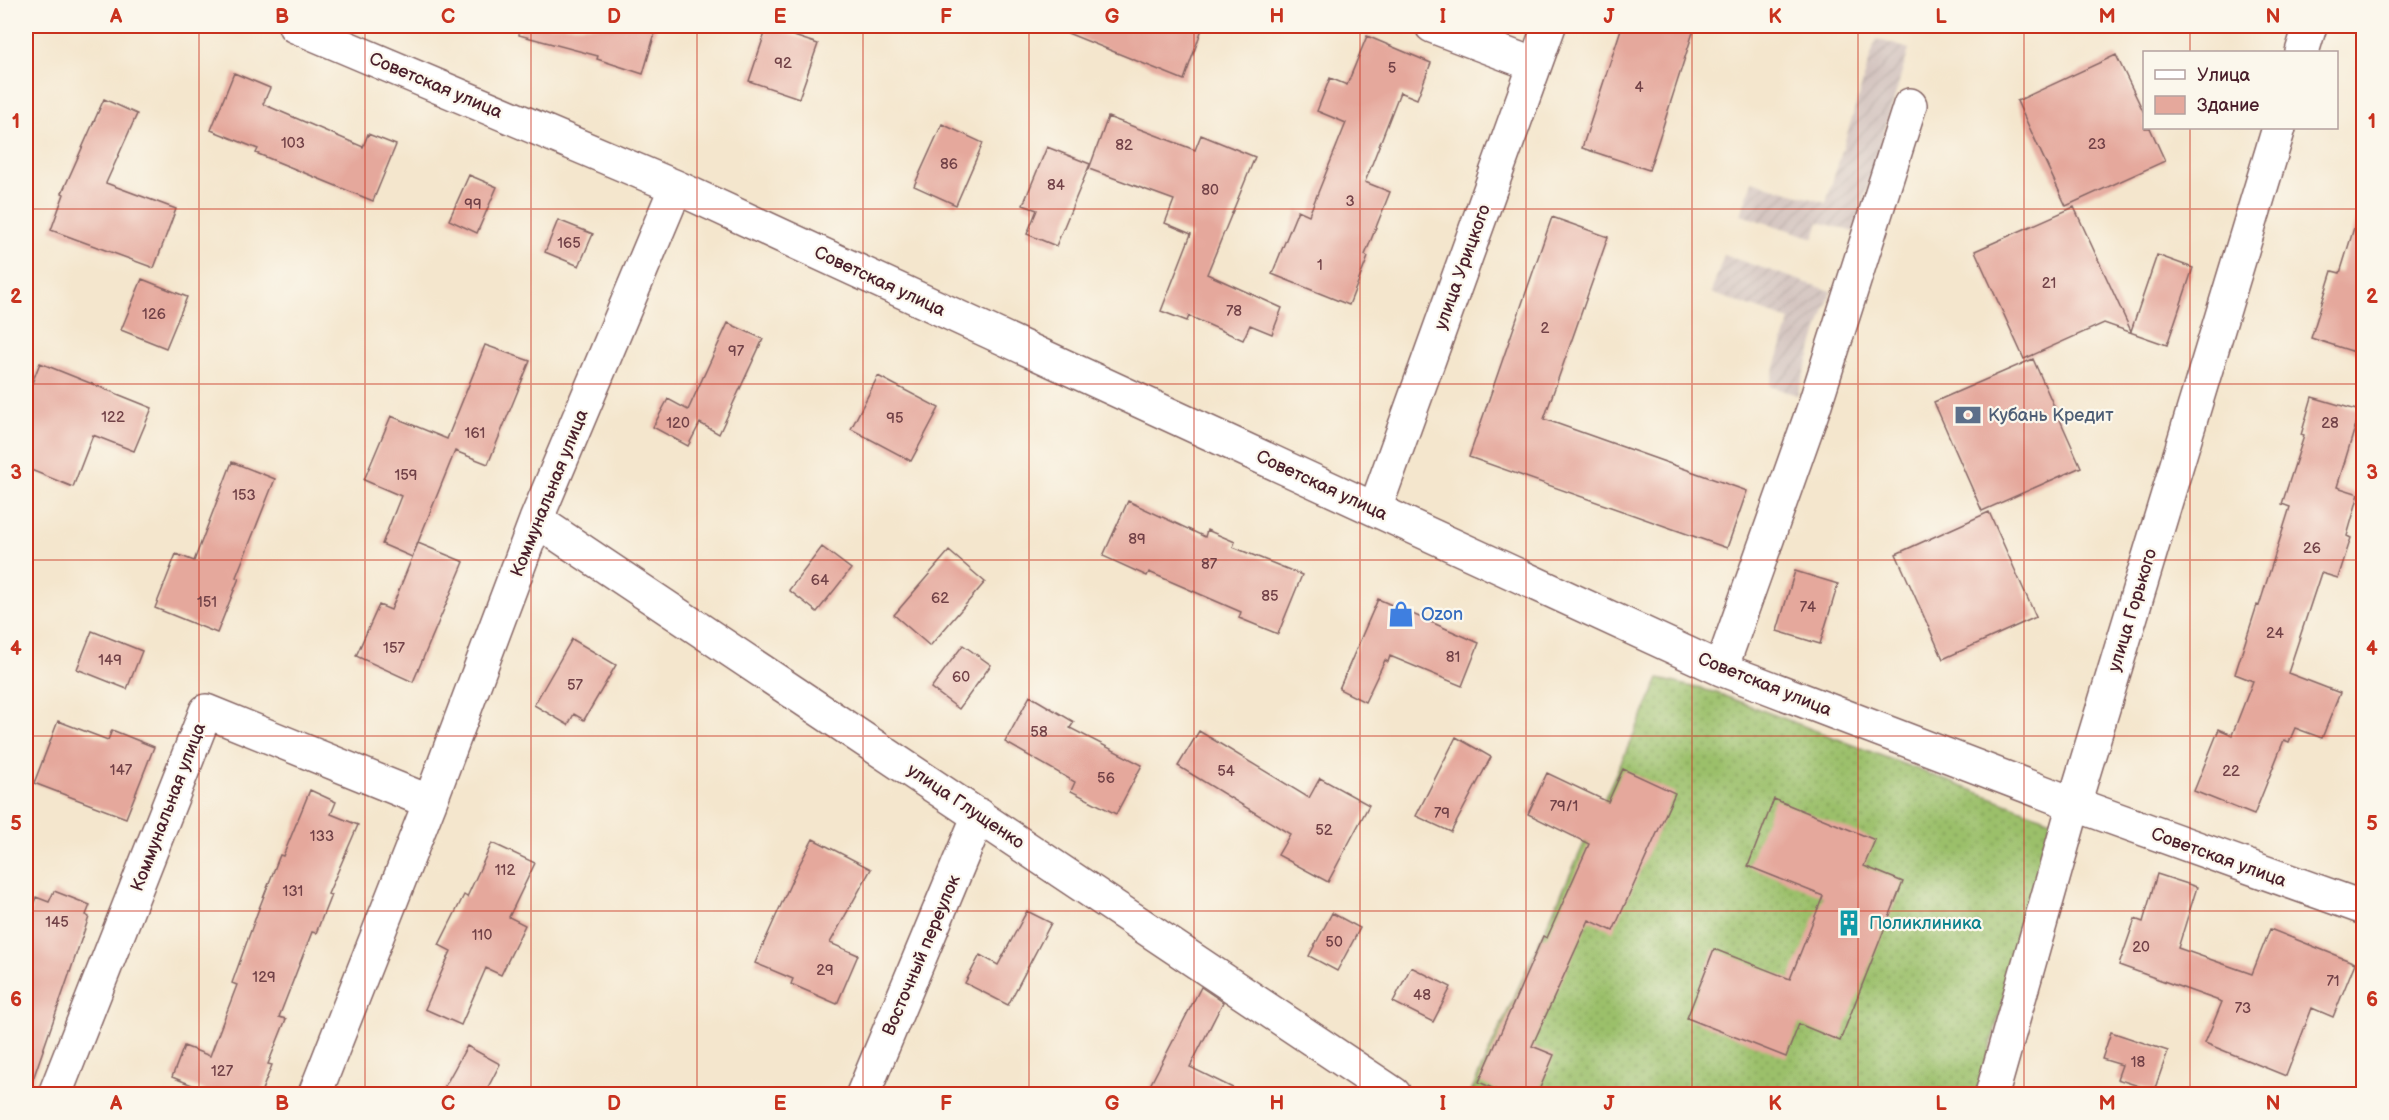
<svg xmlns="http://www.w3.org/2000/svg" width="2389" height="1120" font-family="'Balsamiq Sans',sans-serif">
<style>
.industrial{fill:url(#industrial-furrows)}
.grass{fill:url(#grass-dots);stroke:#72704b;stroke-width:1.5}
.building{fill:#e5a89c}
.lines{fill:none;stroke-linecap:round;stroke-linejoin:round}
.minor-casing{stroke:#866564;stroke-width:36}
.minor{stroke:#fff;stroke-width:33}
.grid{fill:none;stroke:#c8321e;stroke-width:1.5;stroke-opacity:0.55}
.labels{text-anchor:middle;stroke-width:4.5;stroke-linejoin:round;paint-order:stroke}
.number-label{font-size:15px;fill:#714147}
.street-label{font-size:18px;fill:#4a1f2b;stroke:#fbf7ec}
.service-label{font-size:18px;fill:#4e5e75;stroke:#fbf7ec;text-anchor:start}
.shop-label{font-size:18px;fill:#366cbe;stroke:#fbf7ec;text-anchor:start}
.culture-label{font-size:18px;fill:#0d838f;stroke:#fbf7ec;text-anchor:start}
.neatline{fill:none;stroke:#c8321e;stroke-width:2}
.grid-label{font-size:20px;text-anchor:middle;font-weight:bold;fill:#c8321e}
</style>
<defs>
<pattern id="industrial-furrows" width="10" height="10" patternUnits="userSpaceOnUse" patternTransform="scale(1.5)"><rect width="10" height="10" fill="#d0c0bc"/><path d="M-1 1l2-2M0 10L10 0M9 11l2-2" fill="none" stroke="#b4a5a2"/></pattern>
<pattern id="grass-dots" width="8" height="8" patternUnits="userSpaceOnUse" patternTransform="scale(1.5)"><rect width="8" height="8" fill="#9bc06b"/><path d="M2 2h.1M6 6h.1" fill="none" stroke="#809b58" stroke-width="1.8" stroke-linecap="round"/></pattern>
</defs>
<rect width="100%" height="100%" fill="#fbf7ec"/>
<filter id="ink" filterUnits="userSpaceOnUse"><feTurbulence type="fractalNoise" baseFrequency=".0167" numOctaves="2"/><feDisplacementMap in="SourceGraphic" scale="12" xChannelSelector="R" yChannelSelector="G"/><feConvolveMatrix kernelMatrix="1 2 1 2 8 2 1 2 1" color-interpolation-filters="sRGB"/></filter>
<filter id="wash" filterUnits="userSpaceOnUse"><feTurbulence type="fractalNoise" baseFrequency=".008" numOctaves="4" result="noise"/><feDisplacementMap in="SourceGraphic" scale="24" xChannelSelector="R" yChannelSelector="G"/><feGaussianBlur stdDeviation="1.35" result="paint"/><feColorMatrix in="noise" values="0 0 0 0 0 0 0 0 0 0 0 0 0 0 0 0 0 1.4 0 .05"/><feComposite in="paint" operator="in"/></filter>
<g filter="url(#wash)">
<rect width="100%" height="100%" fill="#f4e6cd"/>
<!-- industrial -->
<path class="industrial" d="M 1876,39 L 1909,49 L 1854,232 L 1819,222 L 1814,238 L 1741,215 L 1752,181 L 1826,203 Z
M 1724,255 L 1831,291 L 1797,395 L 1769,386 L 1790,320 L 1711,293 Z"/>
<!-- grass -->
<path class="grass" d="M 1659,679 L 1714,692 L 2053,821 L 1977,1094 L 1470,1094 Z"/>
<g id="blocks">
<!-- building -->
<path class="building" d="M 520,26 L 657,26 L 643,74 L 597,59 L 598,56 L 519,35 Z
M 1055,26 L 1203,26 L 1184,80 L 1055,28 Z
M 1622,26 L 1695,26 L 1649,170 L 1582,148 Z
M 767,27 L 818,44 L 799,98 L 749,81 Z
M 1367,36 L 1431,63 L 1417,99 L 1400,92 L 1365,182 L 1390,192 L 1365,255 L 1368,257 L 1349,305 L 1272,274 L 1298,210 L 1309,215 L 1346,123 L 1317,111 L 1330,78 L 1347,85 Z
M 2116,55 L 2145,115 L 2145,128 L 2150,128 L 2165,161 L 2066,206 L 2017,101 Z
M 234,73 L 270,88 L 263,104 L 363,147 L 368,134 L 396,145 L 373,201 L 256,153 L 258,149 L 211,130 Z
M 104,99 L 137,114 L 106,183 L 176,209 L 154,268 L 51,230 L 64,194 L 62,193 Z
M 1108,117 L 1195,150 L 1201,135 L 1255,157 L 1207,274 L 1282,308 L 1272,334 L 1250,325 L 1243,340 L 1189,316 L 1187,321 L 1161,311 L 1191,234 L 1165,223 L 1174,200 L 1089,169 Z
M 942,124 L 983,143 L 956,205 L 914,186 Z
M 1047,147 L 1090,164 L 1056,246 L 1027,234 L 1037,210 L 1023,205 Z
M 469,175 L 497,187 L 477,233 L 449,220 Z
M 2074,207 L 2131,331 L 2157,255 L 2193,268 L 2167,345 L 2104,323 L 2024,359 L 1975,251 Z
M 1552,217 L 1608,237 L 1544,419 L 1747,491 L 1727,548 L 1469,457 Z
M 2357,218 L 2364,219 L 2364,355 L 2311,338 L 2332,271 L 2340,273 Z
M 558,220 L 593,234 L 579,266 L 545,252 Z
M 142,279 L 187,297 L 166,348 L 121,330 Z
M 728,323 L 763,339 L 719,434 L 700,423 L 688,446 L 653,427 L 668,399 L 688,410 Z
M 485,345 L 530,361 L 488,464 L 455,451 L 412,557 L 382,544 L 401,496 L 364,480 L 391,416 L 447,439 Z
M 2033,359 L 2081,467 L 1982,511 L 1934,402 Z
M 40,363 L 152,408 L 134,451 L 93,435 L 73,487 L 26,468 L 26,398 Z
M 878,376 L 939,408 L 911,461 L 851,429 Z
M 2312,397 L 2360,411 L 2337,487 L 2359,494 L 2347,536 L 2351,538 L 2338,578 L 2321,573 L 2288,673 L 2340,693 L 2322,738 L 2295,728 L 2289,742 L 2284,740 L 2254,815 L 2194,791 L 2219,729 L 2232,735 L 2253,681 L 2235,674 L 2257,605 L 2259,606 L 2290,507 L 2282,504 L 2304,436 L 2301,435 Z
M 232,462 L 275,479 L 236,577 L 239,578 L 217,633 L 155,608 L 176,554 L 194,561 Z
M 1128,501 L 1205,537 L 1207,530 L 1235,542 L 1233,547 L 1302,575 L 1278,634 L 1239,618 L 1241,612 L 1149,572 L 1147,576 L 1103,556 Z
M 1989,512 L 2036,617 L 1943,659 L 1896,554 Z
M 418,543 L 464,562 L 413,682 L 356,656 L 379,605 L 391,610 Z
M 822,547 L 851,569 L 817,612 L 789,590 Z
M 949,551 L 985,582 L 930,646 L 894,615 Z
M 1795,571 L 1838,584 L 1820,644 L 1777,631 Z
M 1378,599 L 1479,643 L 1462,686 L 1390,656 L 1388,662 L 1385,660 L 1365,702 L 1339,689 Z
M 92,631 L 142,651 L 127,689 L 77,669 Z
M 572,639 L 616,665 L 584,720 L 574,714 L 568,725 L 534,705 Z
M 963,645 L 991,665 L 959,709 L 931,688 Z
M 1030,696 L 1074,722 L 1070,728 L 1142,765 L 1116,814 L 1071,791 L 1075,782 L 1005,742 Z
M 58,721 L 108,740 L 112,730 L 154,747 L 126,818 L 34,783 Z
M 1199,731 L 1309,798 L 1320,778 L 1369,805 L 1328,882 L 1278,855 L 1290,834 L 1178,766 Z
M 1456,737 L 1491,757 L 1451,832 L 1416,816 Z
M 1623,769 L 1675,793 L 1613,931 L 1589,920 L 1532,1046 L 1554,1055 L 1537,1095 L 1507,1095 L 1479,1082 L 1543,936 L 1547,938 L 1589,844 L 1528,814 L 1547,773 L 1608,802 Z
M 310,790 L 336,802 L 331,814 L 358,825 L 328,894 L 331,895 L 316,933 L 312,932 L 279,1017 L 286,1019 L 268,1064 L 272,1065 L 260,1095 L 217,1095 L 172,1077 L 184,1046 L 210,1056 L 237,985 L 232,983 L 258,911 L 280,855 L 283,856 Z
M 1774,799 L 1875,840 L 1864,866 L 1903,882 L 1840,1041 L 1799,1024 L 1786,1057 L 1687,1018 L 1714,949 L 1790,979 L 1823,896 L 1748,866 Z
M 813,839 L 871,869 L 830,943 L 858,955 L 837,1004 L 791,984 L 793,979 L 755,963 L 797,869 Z
M 492,843 L 535,863 L 509,917 L 525,925 L 501,975 L 486,968 L 461,1025 L 425,1009 L 451,951 L 439,945 L 464,895 L 467,897 Z
M 2157,874 L 2197,887 L 2178,948 L 2252,974 L 2270,929 L 2355,963 L 2333,1017 L 2312,1008 L 2286,1076 L 2205,1043 L 2222,1002 L 2119,965 L 2135,919 L 2143,922 Z
M 54,891 L 90,905 L 86,915 L 89,917 L 30,1088 L 26,1088 L 26,927 L 36,897 L 49,902 Z
M 1027,911 L 1051,923 L 1008,1005 L 965,983 L 980,955 L 998,965 Z
M 1332,913 L 1360,928 L 1337,971 L 1309,956 Z
M 1411,967 L 1451,987 L 1433,1022 L 1393,1002 Z
M 1201,987 L 1223,1002 L 1190,1067 L 1247,1095 L 1145,1095 Z
M 2111,1032 L 2168,1051 L 2154,1091 L 2117,1079 L 2122,1065 L 2102,1059 Z
M 467,1046 L 500,1064 L 484,1095 L 440,1095 Z"/>
</g>
</g>
<g filter="url(#ink)">
<use href="#blocks" fill-opacity="0" stroke="#866564" stroke-width="1.5"/>
<g class="lines">
<!-- minor casing -->
<g class="minor-casing">
<path id="minor" d="M 295,26 L 676,187 L 1721,669 L 2074,804 L 2364,908
M 1432,26 L 1535,65
M 2302,52 L 2310,26
M 1375,509 L 1549,26
M 536,520 L 1394,1094
M 1721,669 L 1814,407 L 1910,105
M 55,1094 L 206,711 L 430,802
M 315,1094 L 430,802 L 536,520 L 676,187
M 863,1094 L 979,815
M 1992,1094 L 2074,804 L 2279,128"/>
</g>
<!-- minor -->
<use href="#minor" class="minor"/>
</g>
</g>
<!-- grid -->
<path class="grid" d="M 199,26 L 199,1094M 365,26 L 365,1094M 531,26 L 531,1094M 697,26 L 697,1094M 863,26 L 863,1094M 1029,26 L 1029,1094M 1194,26 L 1194,1094M 1360,26 L 1360,1094M 1526,26 L 1526,1094M 1692,26 L 1692,1094M 1858,26 L 1858,1094M 2024,26 L 2024,1094M 2190,26 L 2190,52M 2190,128 L 2190,1094M 26,209 L 2364,209M 26,384 L 2364,384M 26,560 L 2364,560M 26,736 L 2364,736M 26,911 L 2364,911"/>
<!-- icons -->
<defs>
<g id="bank-bare" transform="scale(2.07)"><path d="M-6-4H6V4H-6ZM0-2.3a2.3 2.3 0 1 0 0 4.6a2.3 2.3 0 1 0 0-4.6Z" fill="#5c6f8a" stroke="#fbf7ec" stroke-width="2.5" paint-order="stroke"/></g>
<g id="shop-bare" transform="scale(2.07)"><path d="M-5-2.5h2.3a2.7 3.5 0 0 1 5.4 0H5L5.5 6h-11ZM-1.5-2.5h3a1.5 2.3 0 0 0-3 0Z" fill="#3f7fe0" stroke="#fbf7ec" stroke-width="2.5" paint-order="stroke"/></g>
<g id="building-bare" transform="scale(2.07)"><path d="M-4-6H4V6H1V3H-1V6H-4ZM-2.5-4.3h1.7v1.8h-1.7ZM.8-4.3h1.7v1.8H.8ZM-2.5-1h1.7V.8h-1.7ZM.8-1h1.7V.8H.8Z" fill="#0f9aa8" stroke="#fbf7ec" stroke-width="2.5" paint-order="stroke"/></g>
</defs>
<g fill-rule="evenodd">
<use href="#bank-bare" x="1968" y="415"/>
<use href="#shop-bare" x="1401" y="614"/>
<use href="#building-bare" x="1849" y="923"/>
</g>
<g class="labels">
<!-- number labels -->
<g class="number-label">
<text x="783" y="68">92</text>
<text x="1392" y="73">5</text>
<text x="1639" y="92">4</text>
<text x="293" y="148">103</text>
<text x="2097" y="149">23</text>
<text x="1124" y="150">82</text>
<text x="949" y="169">86</text>
<text x="1056" y="190">84</text>
<text x="1210" y="195">80</text>
<text x="1350" y="206">3</text>
<text x="473" y="209">99</text>
<text x="569" y="248">165</text>
<text x="1320" y="270">1</text>
<text x="2049" y="288">21</text>
<text x="1234" y="316">78</text>
<text x="154" y="319">126</text>
<text x="1545" y="333">2</text>
<text x="736" y="356">97</text>
<text x="113" y="422">122</text>
<text x="895" y="423">95</text>
<text x="678" y="428">120</text>
<text x="2330" y="428">28</text>
<text x="475" y="438">161</text>
<text x="406" y="480">159</text>
<text x="244" y="500">153</text>
<text x="1137" y="544">89</text>
<text x="2312" y="553">26</text>
<text x="1209" y="569">87</text>
<text x="820" y="585">64</text>
<text x="1270" y="601">85</text>
<text x="940" y="603">62</text>
<text x="207" y="607">151</text>
<text x="1808" y="612">74</text>
<text x="2275" y="638">24</text>
<text x="394" y="653">157</text>
<text x="1453" y="662">81</text>
<text x="110" y="665">149</text>
<text x="961" y="682">60</text>
<text x="575" y="690">57</text>
<text x="1039" y="737">58</text>
<text x="121" y="775">147</text>
<text x="1226" y="776">54</text>
<text x="2231" y="776">22</text>
<text x="1106" y="783">56</text>
<text x="1564" y="811">79/1</text>
<text x="1442" y="818">79</text>
<text x="1324" y="835">52</text>
<text x="322" y="841">133</text>
<text x="505" y="875">112</text>
<text x="293" y="896">131</text>
<text x="57" y="927">145</text>
<text x="482" y="940">110</text>
<text x="1334" y="947">50</text>
<text x="2141" y="952">20</text>
<text x="825" y="975">29</text>
<text x="264" y="982">129</text>
<text x="2333" y="986">71</text>
<text x="1422" y="1000">48</text>
<text x="2243" y="1013">73</text>
<text x="2138" y="1067">18</text>
<text x="222" y="1076">127</text>
</g>
<!-- street labels -->
<g class="street-label">
<text transform="translate(436 85) rotate(23)" y="6">Советская улица</text>
<text transform="translate(1462 267) rotate(-70)" y="6">улица Урицкого</text>
<text transform="translate(880 281) rotate(25)" y="6">Советская улица</text>
<text transform="translate(1322 485) rotate(25)" y="6">Советская улица</text>
<text transform="translate(549 493) rotate(-68)" y="6">Коммунальная улица</text>
<text transform="translate(2132 610) rotate(-73)" y="6">улица Горького</text>
<text transform="translate(1765 684) rotate(22)" y="6">Советская улица</text>
<text transform="translate(966 806) rotate(34)" y="6">улица Глущенко</text>
<text transform="translate(168 807) rotate(-69)" y="6">Коммунальная улица</text>
<text transform="translate(2219 857) rotate(20)" y="6">Советская улица</text>
<text transform="translate(921 955) rotate(-67)" y="6">Восточный переулок</text>
</g>
<!-- service labels -->
<g class="service-label">
<text x="1988" y="421">Кубань Кредит</text>
</g>
<!-- shop labels -->
<g class="shop-label">
<text x="1421" y="620">Ozon</text>
</g>
<!-- culture labels -->
<g class="culture-label">
<text x="1869" y="929">Поликлиника</text>
</g>
</g>
<!-- margin -->
<rect width="2389" height="1120" fill="none" stroke="#fbf7ec" stroke-width="66"/>
<!-- legend -->
<rect x="2143" y="51" width="195" height="78" fill="#fbf7ec" stroke="#b4a19f" stroke-width="1.5"/>
<rect x="2155" y="70" width="30" height="9" fill="#ffffff" stroke="#b4a19f" stroke-width="1.5"/>
<text x="2197" y="81" font-size="18" fill="#4a1f2b">Улица</text>
<rect x="2155" y="96" width="30" height="18" fill="#e5a89c" stroke="#b4a19f" stroke-width="1.5"/>
<text x="2197" y="111" font-size="18" fill="#4a1f2b">Здание</text>
<rect x="33" y="33" width="2323" height="1054" class="neatline"/>
<g class="grid-label">
<text x="116" y="23">A</text>
<text x="282" y="23">B</text>
<text x="448" y="23">C</text>
<text x="614" y="23">D</text>
<text x="780" y="23">E</text>
<text x="946" y="23">F</text>
<text x="1112" y="23">G</text>
<text x="1277" y="23">H</text>
<text x="1443" y="23">I</text>
<text x="1609" y="23">J</text>
<text x="1775" y="23">K</text>
<text x="1941" y="23">L</text>
<text x="2107" y="23">M</text>
<text x="2273" y="23">N</text>
<text x="16" y="128">1</text>
<text x="2372" y="128">1</text>
<text x="16" y="303">2</text>
<text x="2372" y="303">2</text>
<text x="16" y="479">3</text>
<text x="2372" y="479">3</text>
<text x="16" y="655">4</text>
<text x="2372" y="655">4</text>
<text x="16" y="830">5</text>
<text x="2372" y="830">5</text>
<text x="16" y="1006">6</text>
<text x="2372" y="1006">6</text>
<text x="116" y="1110">A</text>
<text x="282" y="1110">B</text>
<text x="448" y="1110">C</text>
<text x="614" y="1110">D</text>
<text x="780" y="1110">E</text>
<text x="946" y="1110">F</text>
<text x="1112" y="1110">G</text>
<text x="1277" y="1110">H</text>
<text x="1443" y="1110">I</text>
<text x="1609" y="1110">J</text>
<text x="1775" y="1110">K</text>
<text x="1941" y="1110">L</text>
<text x="2107" y="1110">M</text>
<text x="2273" y="1110">N</text>
</g>
</svg>
